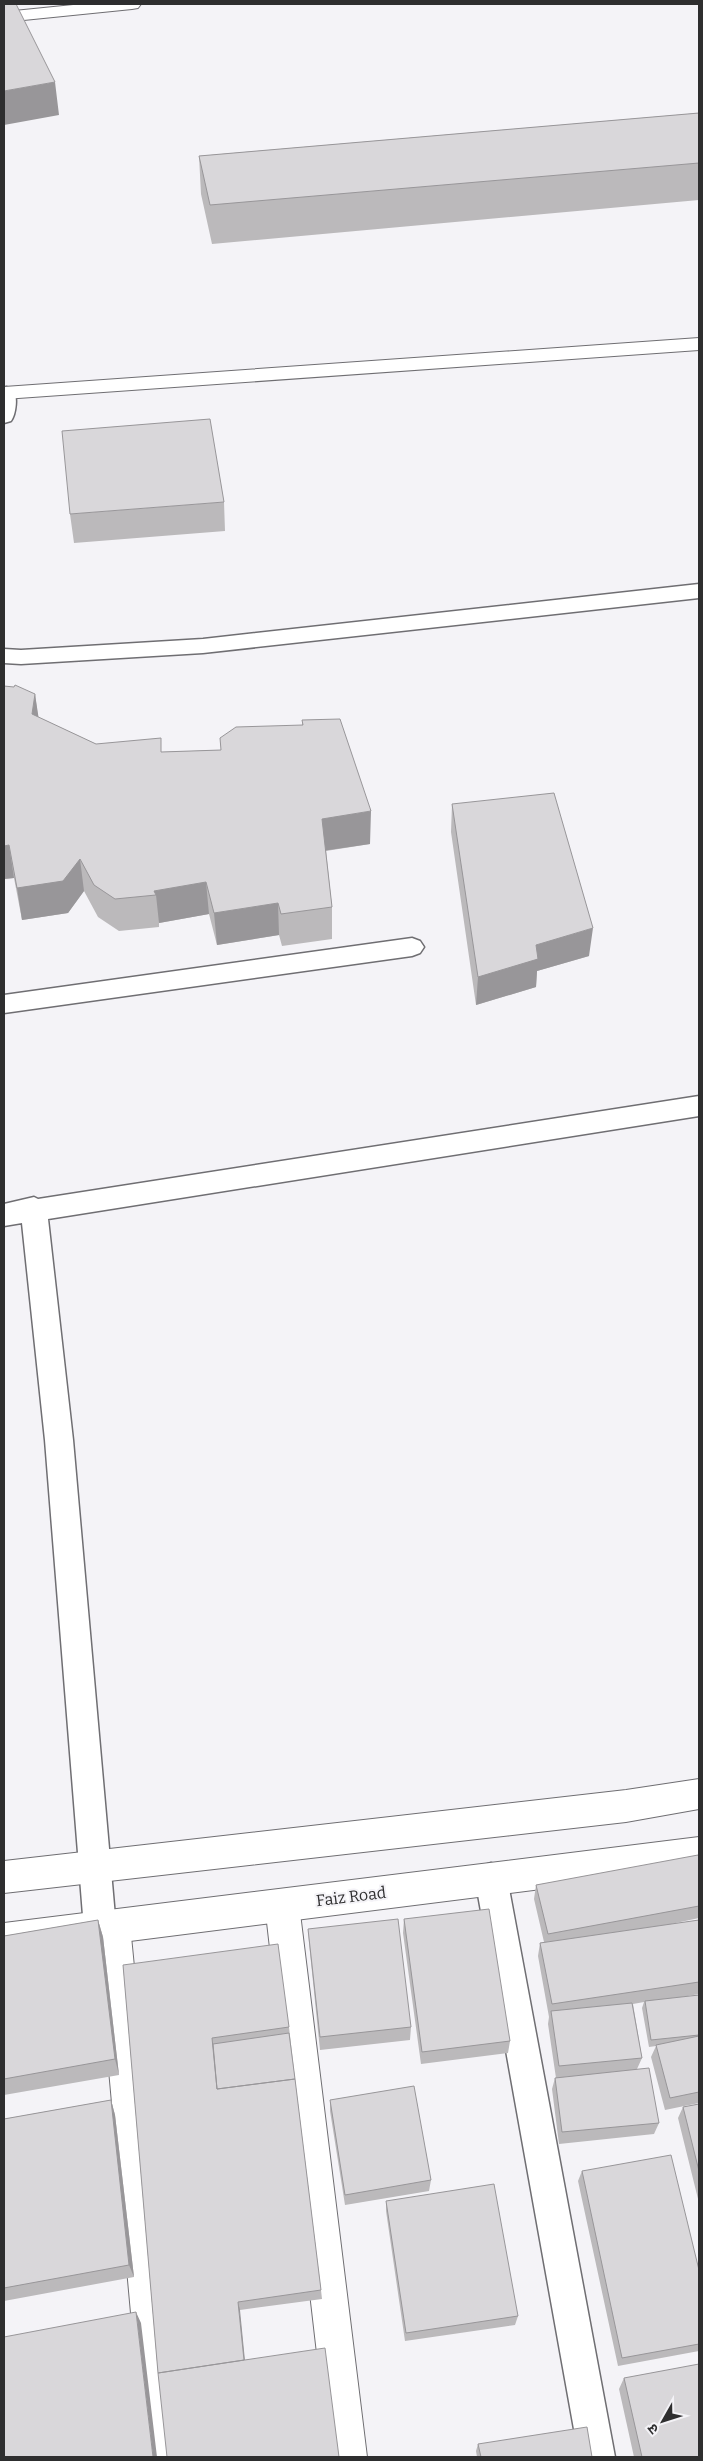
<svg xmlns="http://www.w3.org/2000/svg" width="703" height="2461" font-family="Bitter,'Noto Sans Devanagari',serif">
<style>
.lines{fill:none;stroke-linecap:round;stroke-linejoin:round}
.lane-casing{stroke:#6f6e72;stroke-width:3}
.street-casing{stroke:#6f6e72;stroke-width:2}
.secondary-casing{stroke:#6f6e72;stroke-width:2}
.lane{fill:#fff;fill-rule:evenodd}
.street{fill:#fff;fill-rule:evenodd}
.secondary{fill:#fff;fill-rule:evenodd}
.wall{fill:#bbb9bb}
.shaded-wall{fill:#989699}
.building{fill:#d9d7da;stroke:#989699}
.labels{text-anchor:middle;stroke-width:4;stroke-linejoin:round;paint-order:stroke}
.near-street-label{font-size:16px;fill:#2e2e2f;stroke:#f4f3f7}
</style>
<rect width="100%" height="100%" fill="#f4f3f7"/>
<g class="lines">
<!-- lane casing -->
<g class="lane-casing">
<path id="lane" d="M 6,387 L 13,389 C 18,396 16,414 11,421 L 4,423 L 4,388 Z
M 699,584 L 699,598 L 203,653 L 21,664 L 4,663 L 4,649 L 21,650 L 203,639 Z
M 412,938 L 420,941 L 424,947 L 420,953 L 412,956 L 4,1013 L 4,995 Z
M 699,1096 L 699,1116 L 48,1219 L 73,1440 L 116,1928 L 111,1939 L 100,1944 L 89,1939 L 84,1928 L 45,1440 L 22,1223 L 4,1226 L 4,1204 L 34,1197 L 38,1199 Z
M 491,1863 L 502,1867 L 507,1878 L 615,2457 L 579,2457 L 475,1878 L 480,1867 Z"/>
</g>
<!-- street casing -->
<g class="street-casing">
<path id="street" d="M 83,4 L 141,4 L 138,8 L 132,9 L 4,22 L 4,12 Z
M 699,338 L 699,350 L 4,399 L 4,387 Z
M 282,1889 L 294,1893 L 299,1905 L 367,2457 L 329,2457 L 265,1905 L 270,1893 Z
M 113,1910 L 125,1914 L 130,1926 L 182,2457 L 144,2457 L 96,1926 L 101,1914 Z"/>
</g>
<!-- secondary casing -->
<g class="secondary-casing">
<path id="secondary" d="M 699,1779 L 699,1809 L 626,1822 L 4,1893 L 4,1861 L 626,1790 Z
M 699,1837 L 699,1869 L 4,1957 L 4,1923 Z"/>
</g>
<!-- lane -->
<use href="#lane" class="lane"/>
<!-- street -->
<use href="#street" class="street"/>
<!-- secondary -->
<use href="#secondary" class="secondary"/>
</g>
<!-- wall -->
<path class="wall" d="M 699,113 L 699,200 L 212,244 L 201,194 L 199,156 Z
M 224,502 L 225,531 L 74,543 L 70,514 Z
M 4,686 L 35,694 L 38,717 L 96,744 L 162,752 L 221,750 L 302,725 L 302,720 L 370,844 L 326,851 L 332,907 L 332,939 L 282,946 L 279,935 L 217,945 L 209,914 L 159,923 L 159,927 L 119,931 L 98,917 L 84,891 L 68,913 L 22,920 L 14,878 L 4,879 Z
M 452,804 L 589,956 L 537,971 L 536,987 L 476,1005 L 451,832 Z
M 699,1857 L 699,1918 L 671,1924 L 699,1920 L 699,1994 L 682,1997 L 699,1995 L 699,2103 L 665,2110 L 651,2057 L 656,2046 L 649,2047 L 642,2008 L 644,2002 L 633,2004 L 642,2058 L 637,2069 L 659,2123 L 654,2134 L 559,2144 L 552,2089 L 555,2078 L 556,2078 L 548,2024 L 549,2017 L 538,1956 L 540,1943 L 544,1942 L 534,1899 L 536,1885 Z
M 404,1919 L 510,2041 L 508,2053 L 421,2064 L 403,1933 Z
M 98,1920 L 103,1937 L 119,2075 L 4,2095 L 4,1936 Z
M 308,1929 L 411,2027 L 410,2040 L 320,2050 L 309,1943 Z
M 123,1965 L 289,2027 L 295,2079 L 321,2290 L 322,2299 L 240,2310 L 158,2373 Z
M 111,2100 L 115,2115 L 134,2277 L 4,2301 L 4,2119 Z
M 330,2100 L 431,2180 L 429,2191 L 345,2205 L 330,2111 Z
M 699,2104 L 699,2203 L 678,2118 L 683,2107 Z
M 582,2171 L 699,2270 L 699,2351 L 618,2366 L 578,2181 Z
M 386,2201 L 518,2316 L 515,2325 L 405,2341 L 386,2211 Z
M 624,2378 L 699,2457 L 634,2457 L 619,2389 Z
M 478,2444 L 592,2457 L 477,2457 L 476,2451 Z"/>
<!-- shaded-wall -->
<path class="shaded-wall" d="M 55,82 L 59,115 L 4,125 L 4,91 Z
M 35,694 L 40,727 L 32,714 Z
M 371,811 L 370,844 L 322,851 L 322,819 Z
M 9,845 L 14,878 L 4,879 L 4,846 Z
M 80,859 L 84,891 L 68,913 L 22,920 L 17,888 Z
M 206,882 L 209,914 L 159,923 L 156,895 L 154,891 Z
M 278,903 L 279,935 L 217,945 L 214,913 Z
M 593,928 L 589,956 L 537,971 L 536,987 L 476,1005 L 478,977 L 536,945 Z
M 98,1920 L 103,1937 L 119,2075 L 115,2059 Z
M 111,2100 L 115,2115 L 134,2277 L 129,2265 Z
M 238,2302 L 240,2310 L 246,2371 L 244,2363 Z
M 136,2312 L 141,2323 L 157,2457 L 153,2457 Z"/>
<!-- building -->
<path class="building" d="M 4,4 L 16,4 L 55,82 L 4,91 Z
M 699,113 L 699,163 L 210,205 L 199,156 Z
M 210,419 L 224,502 L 70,514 L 62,431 Z
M 15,685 L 35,694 L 32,714 L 96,744 L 161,738 L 161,752 L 221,750 L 220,738 L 236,727 L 303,725 L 302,720 L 340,719 L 371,811 L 322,819 L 332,907 L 281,914 L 278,903 L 214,913 L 206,882 L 154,891 L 156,895 L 115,899 L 94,885 L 80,859 L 63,881 L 17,888 L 9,845 L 4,846 L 4,686 L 14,687 Z
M 554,793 L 593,928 L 536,945 L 538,959 L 478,977 L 452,804 Z
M 698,1855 L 699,1857 L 699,1906 L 548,1934 L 536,1885 Z
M 489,1909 L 510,2041 L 422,2052 L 404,1919 Z
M 398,1919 L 411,2027 L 320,2037 L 308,1929 Z
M 98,1920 L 115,2059 L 4,2079 L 4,1936 Z
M 699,1920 L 699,1982 L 552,2004 L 540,1943 Z
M 278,1944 L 289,2027 L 212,2038 L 217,2089 L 295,2079 L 321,2290 L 238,2302 L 244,2360 L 158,2373 L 123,1965 Z
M 699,1995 L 699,2035 L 651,2040 L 645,2001 Z
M 632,2003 L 642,2058 L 559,2066 L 551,2011 Z
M 289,2033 L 295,2079 L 217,2089 L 213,2044 Z
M 699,2036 L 699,2092 L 670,2098 L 656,2045 Z
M 649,2068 L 659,2123 L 562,2132 L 555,2078 Z
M 414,2086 L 431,2180 L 345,2195 L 330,2100 Z
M 111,2100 L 129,2265 L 4,2288 L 4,2119 Z
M 699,2104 L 699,2171 L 683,2107 Z
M 671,2155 L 699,2270 L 699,2344 L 622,2358 L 582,2171 Z
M 494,2184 L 518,2316 L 406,2333 L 386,2201 Z
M 136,2312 L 153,2457 L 4,2457 L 4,2337 Z
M 325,2348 L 339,2457 L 167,2457 L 158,2373 Z
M 699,2364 L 699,2457 L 642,2457 L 624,2378 Z
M 587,2427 L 592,2457 L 481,2457 L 478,2444 Z"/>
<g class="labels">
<!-- near-street labels -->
<g class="near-street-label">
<text transform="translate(351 1896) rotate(-7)" y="6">Faiz Road</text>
</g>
</g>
<!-- border -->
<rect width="703" height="2461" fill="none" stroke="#2e2e2f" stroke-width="10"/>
<!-- north arrow -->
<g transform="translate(663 2421) rotate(231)" stroke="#f4f3f7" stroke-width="4" paint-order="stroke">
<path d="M0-4L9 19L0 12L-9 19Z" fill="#2e2e2f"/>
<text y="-8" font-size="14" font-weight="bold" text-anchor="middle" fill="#2e2e2f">उ</text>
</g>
</svg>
